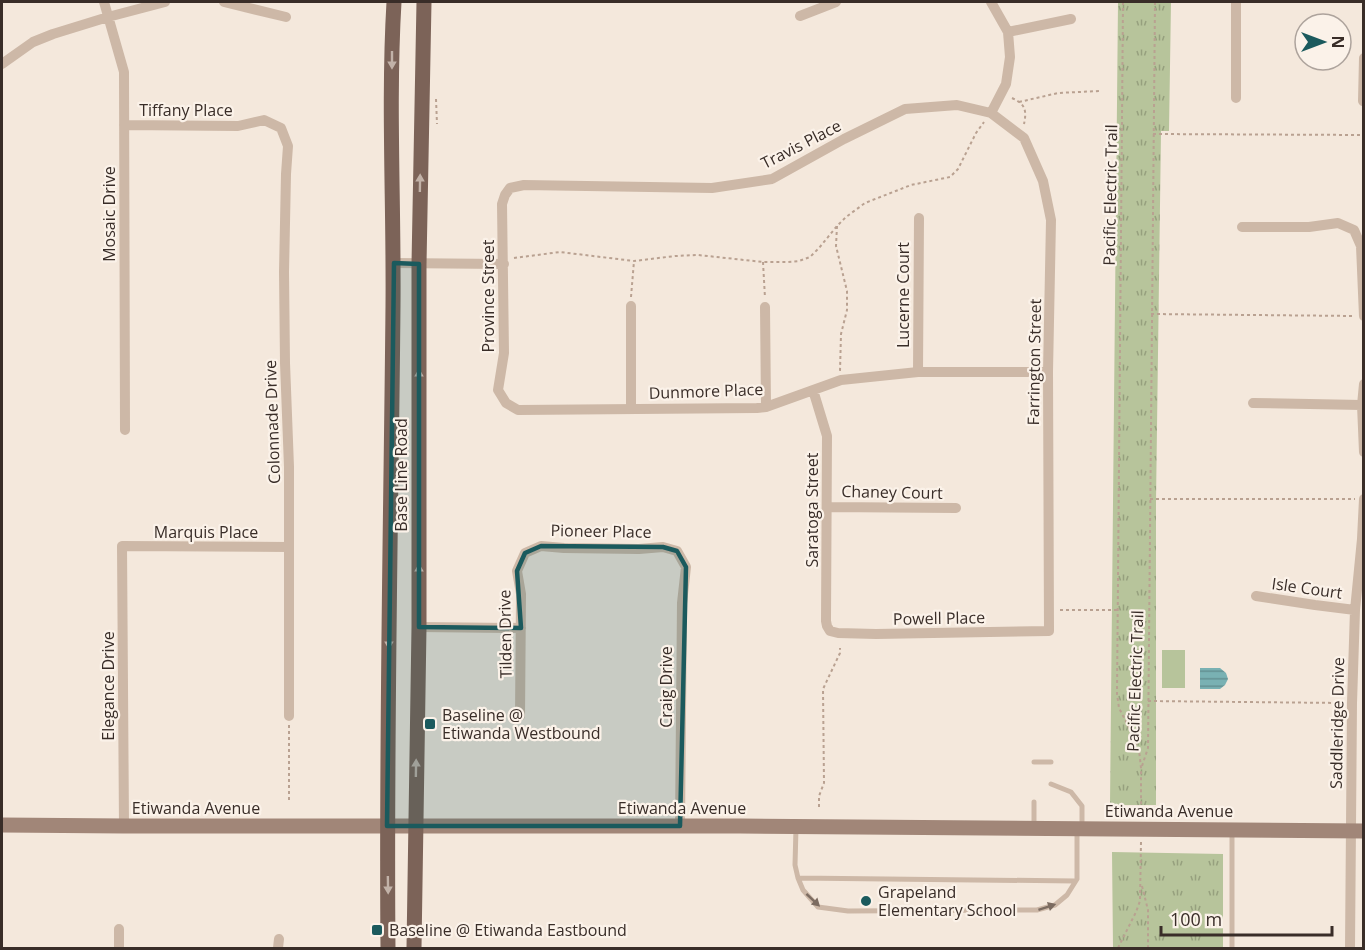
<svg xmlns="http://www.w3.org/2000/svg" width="1365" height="950" font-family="'Open Sans',sans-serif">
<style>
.grass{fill:url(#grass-tufts)}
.pitch{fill:#b7c49b}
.water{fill:url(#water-rules)}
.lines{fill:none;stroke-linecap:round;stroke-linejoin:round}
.path{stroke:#b9a191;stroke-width:2;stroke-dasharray:3 3;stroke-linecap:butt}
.lane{stroke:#cdb8a7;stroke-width:5}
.street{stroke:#cdb8a7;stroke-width:10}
.secondary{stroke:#a18678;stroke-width:15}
.primary{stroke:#7c6358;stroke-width:15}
.oneway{fill:#c2b2a8}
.oneway2{fill:#7c6c61}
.marked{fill:#1b5a5d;fill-opacity:0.2;stroke:#1b5a5d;stroke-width:4.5;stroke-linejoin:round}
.poi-dot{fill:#1b5a5d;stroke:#fbf2e9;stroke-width:2}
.labels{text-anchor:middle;stroke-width:4.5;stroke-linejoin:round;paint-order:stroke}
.street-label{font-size:16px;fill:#392d28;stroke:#fbf2e9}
.poi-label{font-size:16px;fill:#392d28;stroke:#fbf2e9;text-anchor:start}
</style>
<defs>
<pattern id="grass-tufts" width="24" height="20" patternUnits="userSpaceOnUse" patternTransform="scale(1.5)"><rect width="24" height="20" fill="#b7c49b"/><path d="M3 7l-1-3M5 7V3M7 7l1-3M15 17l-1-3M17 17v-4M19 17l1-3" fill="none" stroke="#96a07e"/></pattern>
<pattern id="water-rules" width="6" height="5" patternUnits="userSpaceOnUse" patternTransform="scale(1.5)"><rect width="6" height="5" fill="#79b1b3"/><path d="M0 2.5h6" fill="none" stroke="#649092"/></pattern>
</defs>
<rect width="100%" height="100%" fill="#f4e8dc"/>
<!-- grass -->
<path class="grass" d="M 1118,2 L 1171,2 L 1169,131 L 1161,131 L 1156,502 L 1156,805 L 1110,805 Z
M 1112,852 L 1223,854 L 1223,948 L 1113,948 Z"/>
<!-- pitch -->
<path class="pitch" d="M 1162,650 L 1185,650 L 1185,688 L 1162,688 Z"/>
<!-- water -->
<path class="water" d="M 1200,668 L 1220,668 L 1226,673 L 1228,679 L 1225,685 L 1220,689 L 1200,689 Z"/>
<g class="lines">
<!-- path -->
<path class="path" d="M 1123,2 L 1117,694 L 1119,708 L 1135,739 L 1139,750 L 1141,768 L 1141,815
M 1012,98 C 1025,104 1027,110 1024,124
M 436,99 L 437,124
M 1019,102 L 1058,93 L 1099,91
M 1153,134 L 1364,135
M 837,226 L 836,246 L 847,291 L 847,310 L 841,334 L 840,371
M 514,258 L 560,252 L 634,261 L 675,256 L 698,255 L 763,262 L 788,262 L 799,261 L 810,257 L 819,248 L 837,226 L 846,217 L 865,203 L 911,185 L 950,177 L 958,169 L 976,133 L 984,122
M 763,262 L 765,298
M 631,297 L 634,261
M 1151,314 L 1355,316
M 1150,499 L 1355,499
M 1060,610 L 1118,610
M 1148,701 L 1340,703
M 289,725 L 289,800
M 1142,766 L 1148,748 L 1155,2
M 819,807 L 819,796 L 824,783 L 823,689 L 840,653 L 840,648
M 1142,886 L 1148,910 L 1148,948
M 1118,948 L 1136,912 L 1140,901 L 1141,842"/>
<!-- lane -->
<path class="lane" d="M 1034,762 L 1051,762
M 1051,784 L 1071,792 L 1082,806 L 1082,827
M 1034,802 L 1034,827
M 796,828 L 795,865 L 798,878 L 803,890 L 818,907 L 848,911 L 1037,910 L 1055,905 L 1067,895 L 1077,879 L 1077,829
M 1232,831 L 1232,948
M 798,878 L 1075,881"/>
<!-- street -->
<path class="street" d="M 104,2 L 124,72 L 125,430
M 224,2 L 286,17
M 991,2 L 1008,32 L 1010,57 L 1006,84 L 991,113
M 1236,2 L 1236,98
M 800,16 L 836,2
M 1008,32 L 1071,19
M 2,64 L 33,42 L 53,34 L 108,17 L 165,2
M 1363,101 L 1364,58
M 124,125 L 238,126 L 264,120 L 281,128 L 288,146 L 286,174 L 284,272 L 285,363 L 289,467 L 289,716
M 1242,227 L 1309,227 L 1338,223 L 1354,230 L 1361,246 L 1364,316
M 394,263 L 504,264
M 631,306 L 631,408
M 765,307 L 766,407
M 918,372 L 919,218
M 1364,384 L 1362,405 L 1364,452
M 813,390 L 827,436 L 826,621 L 827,626 L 830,631 L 838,633 L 876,634 L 1049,631 L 1048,372 L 1051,220 L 1043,181 L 1024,138 L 991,113 L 957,105 L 905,109 L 844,139 L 772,179 L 712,188 L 524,185 L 510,188 L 505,195 L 502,204 L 504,353 L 498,390 L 506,403 L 518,410 L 757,408 L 766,407 L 841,380 L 918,372 L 1048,372
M 1253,403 L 1362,405
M 828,507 L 956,508
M 1256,596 L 1315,605 L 1355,610
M 419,627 L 521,628
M 520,716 L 521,594 L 517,571 L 525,553 L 541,546 L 564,548 L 639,549 L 663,547 L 677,551 L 686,567 L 682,603 L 680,826
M 124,826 L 122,546 L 289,547
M 119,929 L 119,948
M 278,948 L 279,939
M 1350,948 L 1352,703 L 1355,610 L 1362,539 L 1364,499"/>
<!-- secondary -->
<path class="secondary" d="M 2,825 L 124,826 L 740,826 L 1364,831"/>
<!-- primary -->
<path class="primary" d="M 388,948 C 386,734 391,520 393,306 C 394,205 388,103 394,2
M 414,948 L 419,627 L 419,264 L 424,2"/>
</g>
<!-- one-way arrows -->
<defs><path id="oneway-solid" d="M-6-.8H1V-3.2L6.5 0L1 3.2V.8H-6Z" transform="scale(1.5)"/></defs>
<g class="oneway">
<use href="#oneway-solid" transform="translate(392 60) rotate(90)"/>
<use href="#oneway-solid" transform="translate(420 183) rotate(-89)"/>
<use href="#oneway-solid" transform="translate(419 378) rotate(-90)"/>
<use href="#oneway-solid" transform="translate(419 573) rotate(-90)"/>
<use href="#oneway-solid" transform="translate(389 640) rotate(91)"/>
<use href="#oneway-solid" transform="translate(416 768) rotate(-89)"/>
<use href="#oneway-solid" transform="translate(388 885) rotate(89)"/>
</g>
<g class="oneway2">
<use href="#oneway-solid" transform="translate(813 900) rotate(43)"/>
<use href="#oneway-solid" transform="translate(1047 907) rotate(-18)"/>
</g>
<!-- marked area -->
<path class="marked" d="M 394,263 L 419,264 L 419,627 L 521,628 L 517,571 L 525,553 L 541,546 L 663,547 L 677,551 L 686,567 L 680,826 L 387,826 Z"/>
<!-- markers -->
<g class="poi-dot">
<rect x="424" y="718" width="12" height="12" rx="3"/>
<circle cx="866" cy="901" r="6"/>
<rect x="371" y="924" width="12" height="12" rx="3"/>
</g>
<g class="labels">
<!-- street labels -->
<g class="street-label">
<text x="186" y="116">Tiffany Place</text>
<text transform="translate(801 144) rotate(-27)" y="6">Travis Place</text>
<text transform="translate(1110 195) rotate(-89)" y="6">Pacific Electric Trail</text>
<text transform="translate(109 214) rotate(-90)" y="6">Mosaic Drive</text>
<text transform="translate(903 295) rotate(-90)" y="6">Lucerne Court</text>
<text transform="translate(488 296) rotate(-90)" y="6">Province Street</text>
<text transform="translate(1034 362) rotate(-89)" y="6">Farrington Street</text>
<text transform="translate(706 391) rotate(-2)" y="6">Dunmore Place</text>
<text transform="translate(272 422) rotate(-92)" y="6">Colonnade Drive</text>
<text transform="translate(401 475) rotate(-90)" y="6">Base Line Road</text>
<text transform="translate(892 492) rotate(1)" y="6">Chaney Court</text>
<text transform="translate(812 510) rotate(-90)" y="6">Saratoga Street</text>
<text transform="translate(601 531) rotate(1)" y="6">Pioneer Place</text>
<text x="206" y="538">Marquis Place</text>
<text transform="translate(1307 588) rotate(8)" y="6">Isle Court</text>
<text transform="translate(939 618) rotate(-1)" y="6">Powell Place</text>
<text transform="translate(505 634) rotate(-91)" y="6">Tilden Drive</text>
<text transform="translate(1135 681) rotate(-88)" y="6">Pacific Electric Trail</text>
<text transform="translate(108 686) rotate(-90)" y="6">Elegance Drive</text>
<text transform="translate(666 687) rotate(-90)" y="6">Craig Drive</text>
<text transform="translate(1337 723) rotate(-89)" y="6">Saddleridge Drive</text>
<text x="196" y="814">Etiwanda Avenue</text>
<text x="682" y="814">Etiwanda Avenue</text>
<text x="1169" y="817">Etiwanda Avenue</text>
</g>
<!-- poi labels -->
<g class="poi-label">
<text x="442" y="721">Baseline @<tspan x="442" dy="18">Etiwanda Westbound</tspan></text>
<text x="878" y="898">Grapeland<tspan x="878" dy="18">Elementary School</tspan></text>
<text x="389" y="936">Baseline @ Etiwanda Eastbound</text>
</g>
</g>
<!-- border -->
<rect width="1365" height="950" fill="none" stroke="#392d28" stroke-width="6"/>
<!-- north arrow -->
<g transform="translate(1323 42) rotate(90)"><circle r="28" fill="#fbf2e9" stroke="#ada39c" stroke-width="1.5"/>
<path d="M0-4.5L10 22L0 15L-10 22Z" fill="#1b5a5d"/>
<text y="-9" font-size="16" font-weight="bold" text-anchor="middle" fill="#392d28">N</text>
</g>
<!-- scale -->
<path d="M1161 926v9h171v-9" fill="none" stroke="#392d28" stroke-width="3"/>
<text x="1170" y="926" font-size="18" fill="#392d28" stroke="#fbf2e9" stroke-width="4.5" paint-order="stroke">100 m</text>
</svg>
